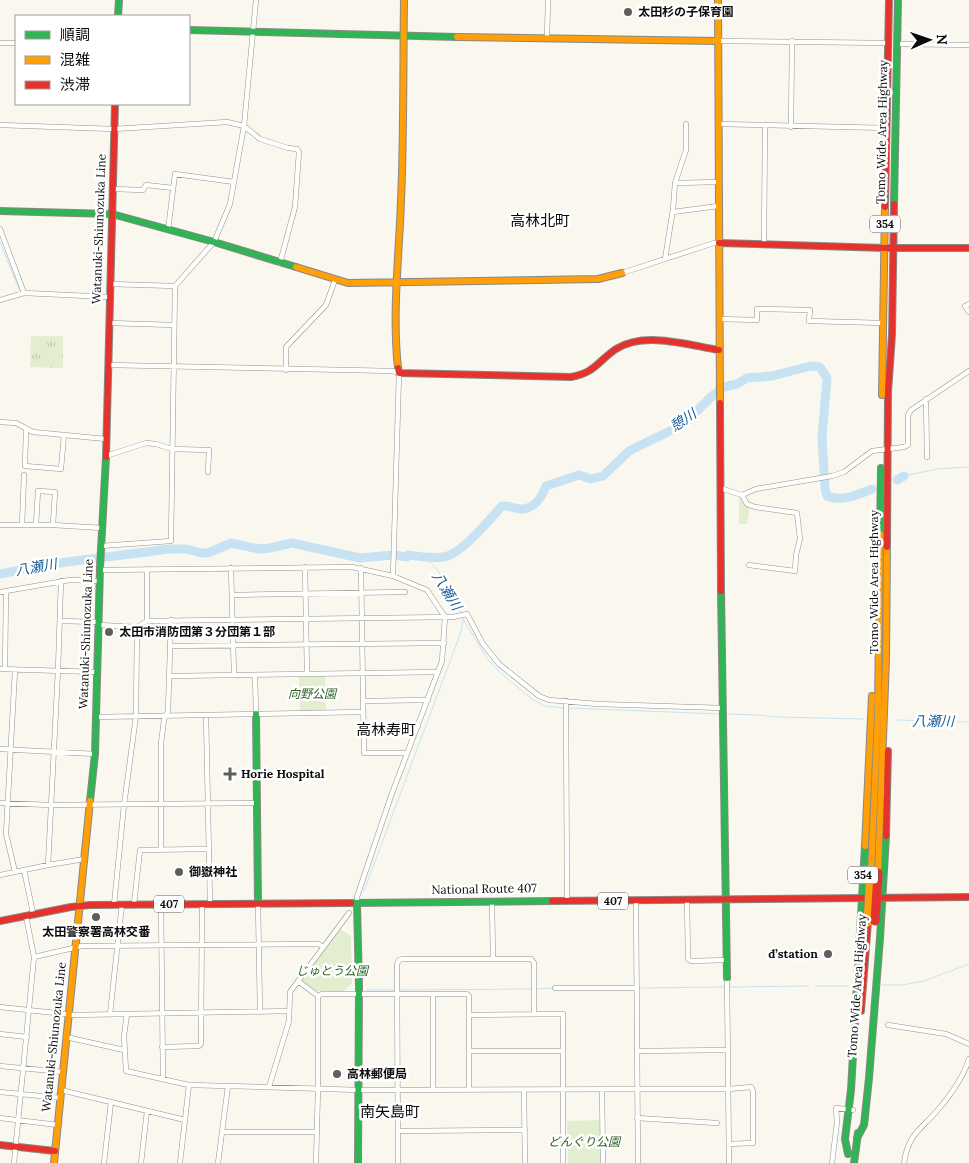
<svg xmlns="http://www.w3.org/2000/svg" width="969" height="1163" font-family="Lora,'Noto Sans JP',serif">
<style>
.grass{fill:url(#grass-tufts)}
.park{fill:#e2eecf}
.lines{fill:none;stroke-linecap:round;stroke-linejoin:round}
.stream{stroke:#c7e2f2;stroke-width:1}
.river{stroke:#c7e2f2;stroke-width:9}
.street-casing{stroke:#93928d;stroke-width:5.5}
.fast-casing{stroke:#898884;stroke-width:8}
.slow-casing{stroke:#898884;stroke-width:8}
.jam-casing{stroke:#898884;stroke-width:8}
.street{stroke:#fefefc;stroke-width:4.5}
.fast{stroke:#30b455;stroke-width:6}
.slow{stroke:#ff9f0a;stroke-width:6}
.jam{stroke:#e5322d;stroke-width:6}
.slow-bridge-casing{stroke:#807f7a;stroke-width:10;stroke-linecap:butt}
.jam-bridge-casing{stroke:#807f7a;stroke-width:10;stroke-linecap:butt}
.slow-bridge{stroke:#ff9f0a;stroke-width:9}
.jam-bridge{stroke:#e5322d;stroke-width:9}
.poi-dot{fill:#5f5e5a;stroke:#fff;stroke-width:2}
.labels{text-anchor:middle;stroke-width:5;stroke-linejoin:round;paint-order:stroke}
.shield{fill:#fff;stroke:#545454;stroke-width:1}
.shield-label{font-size:11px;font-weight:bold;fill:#0b0b0b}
.poi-label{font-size:12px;font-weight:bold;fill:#0b0b0b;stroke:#fff;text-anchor:start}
.street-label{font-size:12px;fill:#0b0b0b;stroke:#fff}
.park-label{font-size:12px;font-style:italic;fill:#2a5f1f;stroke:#fff}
.water-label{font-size:14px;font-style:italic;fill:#1a5d97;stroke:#fff}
.quarter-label{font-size:15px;fill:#0b0b0b;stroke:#fff}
</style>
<defs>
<pattern id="grass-tufts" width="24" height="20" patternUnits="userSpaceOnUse" patternTransform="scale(1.25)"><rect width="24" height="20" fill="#e2eecf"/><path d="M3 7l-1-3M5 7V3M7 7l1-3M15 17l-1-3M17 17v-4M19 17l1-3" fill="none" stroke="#c1cbb0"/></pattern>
</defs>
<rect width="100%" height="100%" fill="#faf8ee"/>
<!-- grass -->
<path class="grass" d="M 31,336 L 63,336 L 63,368 L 30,367 Z"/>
<!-- park -->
<path class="park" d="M 739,494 L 750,505 L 747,524 L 739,524 Z
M 325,676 L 326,711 L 300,711 L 299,677 Z
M 340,929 L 351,936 L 352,983 L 344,991 L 317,991 L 302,981 L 302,978 Z
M 600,1120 L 601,1163 L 568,1163 L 567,1121 Z"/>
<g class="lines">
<!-- stream -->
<path class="stream" d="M 0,242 L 20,291
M 904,476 L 937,469 L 969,467
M 407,557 C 411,558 418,557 423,558 C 438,562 454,600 461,613
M 462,617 L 488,660 L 505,677 L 532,699 L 545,706 L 565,708
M 569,708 L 720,714
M 726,714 L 757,715 L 777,717 L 863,719
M 897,720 L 969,722
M 364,891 L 461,632 L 463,620
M 882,985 L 902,985 L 924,981 L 969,964
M 815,986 L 848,986
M 729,987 L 808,986
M 641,988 L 725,987
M 537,989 L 553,988
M 367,990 L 395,990
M 399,990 L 533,989"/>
<!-- river -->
<path class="river" d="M 897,480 L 904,476
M 0,574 L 43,565 L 170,549 L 187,549 L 201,553 L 208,553 L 231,543 L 259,549 L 270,548 L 292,543 L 360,558 L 393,555 L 407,557 L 408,555 C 419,556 432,559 443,557 C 461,555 489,520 502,506 C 510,505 514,509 521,509 C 534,509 542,497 546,486 L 579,475 L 591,479 L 603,476 L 629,451 L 676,428 L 687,421 L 712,396 L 724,387 L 737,384 L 747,378 L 772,376 L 811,366 L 820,367 L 827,378 L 822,437 L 825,488 L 827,496 C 842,502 857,495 872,489"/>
<!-- street casing -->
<g class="street-casing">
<path id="street" d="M 547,38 L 548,0
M 717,41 L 888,43
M 0,43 L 16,43
M 898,44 L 969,45
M 718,124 L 887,128
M 0,125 L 114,129 L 227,122 L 244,126 L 260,139 L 288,148 L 297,149 L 299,152 L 295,207 L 280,263
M 791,127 L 792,41
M 675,183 L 686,150 L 686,124
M 113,189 L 143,190 L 146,185 L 173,188
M 673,212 L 718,206
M 0,229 L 24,293
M 168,230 L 175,174 L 234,182
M 764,244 L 765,126
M 665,259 L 673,209 L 675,183 L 718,182
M 622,273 L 714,243 L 719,243
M 110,284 L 175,286
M 0,300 L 24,293 L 110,297
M 969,304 L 965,306 L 969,312
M 719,319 L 757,320 L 757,309 L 810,310 L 809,321 L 883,323
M 109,323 L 174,325
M 108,365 L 393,371 L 399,373 L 393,576
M 286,370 L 286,347 L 326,305 L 335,280
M 926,399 L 927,457
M 0,422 L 16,423 L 33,432 L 106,439
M 26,430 L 25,466 L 61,469 L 64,435
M 106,456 L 146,443 L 156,444 L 172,449 L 209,450 L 208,472
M 720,488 L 742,495 L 747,504 L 755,507 L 797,513 L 800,539 L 796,555 L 795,571 L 749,565
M 742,495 L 756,489 L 832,476 L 844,472 L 872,451 L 904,447 L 908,445 L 908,415 L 911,410 L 969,371
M 0,525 L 53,525 L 102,528
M 22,525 L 24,475
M 36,525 L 38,491 L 55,492 L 53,525
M 101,546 L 171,541 L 175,286 L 214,242 L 230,204 L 244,126 L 256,0
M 305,567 L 307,674
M 231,568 L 234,675
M 361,568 L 364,753 L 407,753
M 100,570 L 352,567 L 393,576 L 427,590 L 445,617 L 442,661 L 391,796 L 357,897 L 357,902
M 0,592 L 70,580 L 99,581
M 232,595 L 405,592
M 60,621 L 99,622
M 147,621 L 147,569
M 99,625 L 137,627 L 147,621 L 453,617 L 467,614 L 483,644 L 499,664 L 539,696 L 549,700 L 598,704 L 723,708
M 170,646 L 444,643
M 0,669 L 97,672
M 5,669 L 6,592
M 15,670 L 6,834 L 15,872
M 255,675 L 256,714
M 170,676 L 438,672
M 363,701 L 428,700
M 566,701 L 567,900
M 206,715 L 210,903
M 96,717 L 363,712
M 364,726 L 418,726
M 0,749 L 95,754
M 0,803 L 51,805 L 257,803
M 161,849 L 161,743 L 164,720 L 168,711 L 171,620
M 48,865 L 58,670 L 61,581
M 24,870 L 33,913
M 0,875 L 48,865 L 85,859
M 687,900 L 688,959 L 691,961 L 727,960
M 492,901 L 493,958
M 636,901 L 638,1163
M 258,903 L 260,1012
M 134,904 L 140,850 L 209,849
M 161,904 L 163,1079
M 114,905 L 124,805 L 136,716 L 137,627
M 34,957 L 82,946 L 318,944 L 322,946
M 727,978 L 729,1163
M 298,981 L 318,996 L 318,1089 L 316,1163
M 555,988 L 637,988
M 433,994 L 433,1090
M 318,996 L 322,994 L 467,994 L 469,996 L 469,1090
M 0,1007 L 74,1015 L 289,1011
M 110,1014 L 122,904
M 127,1014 L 124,1036 L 126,1071 L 189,1085 L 228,1086 L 359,1090 L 729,1089 L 751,1087 L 753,1091 L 753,1143 L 729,1144
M 469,1015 L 563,1014 L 563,1163
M 888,1025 L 946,1034 L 969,1044
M 0,1034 L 27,1037
M 66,1037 L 124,1050
M 162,1047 L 199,1046 L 201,1044 L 202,904
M 469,1051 L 563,1051
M 637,1051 L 728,1050
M 0,1066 L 63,1072
M 269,1087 L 289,1021 L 290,992 L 349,913
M 61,1090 L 185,1120
M 524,1090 L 525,1163
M 602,1090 L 603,1163
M 0,1092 L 61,1098
M 0,1118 L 58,1125
M 637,1118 L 717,1123
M 398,1131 L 525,1130
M 222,1132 L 316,1132
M 14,1163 L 34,957 L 26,916
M 104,1163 L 111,1102
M 141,1163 L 147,1111
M 180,1163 L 189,1085
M 218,1163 L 228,1086
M 398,1163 L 397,964 L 399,960 L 402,959 L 531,959 L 534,963 L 534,1014
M 832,1163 L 837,1122 L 836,1108 L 853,1110
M 904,1163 C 908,1135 919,1131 936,1112 C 949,1098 964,1076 969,1059"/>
</g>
<!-- fast casing -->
<g class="fast-casing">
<path id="fast" d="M 118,16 L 119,0
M 189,30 L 457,37
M 894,204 L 898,0
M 0,211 L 112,214 L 214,242 L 296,267
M 880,534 L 881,468
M 721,591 L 727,978
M 256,714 L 258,903
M 90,801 L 95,754 L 100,568 L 106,457
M 351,903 L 552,901
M 357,904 L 359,987 L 358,1163
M 857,1138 L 864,1125 L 869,1078 L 880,938 L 886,836
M 848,1154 L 845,1139 L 851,1090 L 865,846
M 854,1163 L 858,1133"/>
</g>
<!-- slow casing -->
<g class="slow-casing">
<path id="slow" d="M 718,0 L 720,403
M 457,37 L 717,41
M 296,267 L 348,283 L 598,279 L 622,273
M 398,368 C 392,313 399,257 401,201 C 404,134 403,67 404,0
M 882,395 L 885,207
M 865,846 L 872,696
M 871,873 L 878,711 L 880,534
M 878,873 L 886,659 L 887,547
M 54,1163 L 90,801"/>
</g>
<!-- jam casing -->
<g class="jam-casing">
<path id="jam" d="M 885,207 L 889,0
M 719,243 L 885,248 L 969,248
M 398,368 L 399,373 L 571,377 C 595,373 598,361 616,349 C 645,331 688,345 719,350
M 720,403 L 721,591
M 106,457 L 115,104
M 887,547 L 888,392 L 892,335 L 894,204
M 886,836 L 888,751
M 552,901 L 969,897
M 0,921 L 71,907 L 90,905 L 351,903
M 861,1011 L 868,922
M 0,1145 L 55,1151"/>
</g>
<!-- street -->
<use href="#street" class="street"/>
<!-- fast -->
<use href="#fast" class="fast"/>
<!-- slow -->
<use href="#slow" class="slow"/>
<!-- jam -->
<use href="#jam" class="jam"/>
<!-- slow-bridge casing -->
<g class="slow-bridge-casing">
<path id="slow-bridge" d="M 868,922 L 871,873"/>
</g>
<!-- jam-bridge casing -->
<g class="jam-bridge-casing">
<path id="jam-bridge" d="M 875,921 L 878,873"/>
</g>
<!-- slow-bridge -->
<use href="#slow-bridge" class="slow-bridge"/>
<!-- jam-bridge -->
<use href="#jam-bridge" class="jam-bridge"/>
</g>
<!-- markers -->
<g class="poi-dot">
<circle cx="628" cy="12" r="5"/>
<circle cx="109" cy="632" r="5"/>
<path d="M227.5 766.5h5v5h5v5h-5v5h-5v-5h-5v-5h5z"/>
<circle cx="179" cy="872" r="5"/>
<circle cx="96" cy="917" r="5"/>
<circle cx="828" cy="954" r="5"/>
<circle cx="337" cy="1074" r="5"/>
</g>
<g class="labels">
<!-- shield labels -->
<g class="shield">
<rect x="870" y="215.5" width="30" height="17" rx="4"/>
<rect x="848" y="866.5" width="30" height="17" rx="4"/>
<rect x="598" y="892.5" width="30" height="17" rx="4"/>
<rect x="154" y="895.5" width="30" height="17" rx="4"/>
</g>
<g class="shield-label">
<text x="885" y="228">354</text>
<text x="863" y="879">354</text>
<text x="613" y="905">407</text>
<text x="169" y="908">407</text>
</g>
<!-- poi labels -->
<g class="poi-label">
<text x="638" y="16">太田杉の子保育園</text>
<text x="119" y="636">太田市消防団第３分団第１部</text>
<text x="241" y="778">Horie Hospital</text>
<text x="189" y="876">御嶽神社</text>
<text x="96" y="936" text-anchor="middle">太田警察署高林交番</text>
<text x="818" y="958" text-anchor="end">d’station</text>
<text x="347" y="1078">高林郵便局</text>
</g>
<!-- street labels -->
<g class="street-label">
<text transform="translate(882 132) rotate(-89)" y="4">Tomo Wide Area Highway</text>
<text transform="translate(99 229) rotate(-88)" y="4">Watanuki-Shiunozuka Line</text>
<text transform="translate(874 582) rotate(-90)" y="4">Tomo Wide Area Highway</text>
<text transform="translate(86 634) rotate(-88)" y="4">Watanuki-Shiunozuka Line</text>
<text transform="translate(484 889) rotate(-1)" y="4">National Route 407</text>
<text transform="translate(857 986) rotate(-86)" y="4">Tomo Wide Area Highway</text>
<text transform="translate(54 1037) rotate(-84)" y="4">Watanuki-Shiunozuka Line</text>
</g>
<!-- park labels -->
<g class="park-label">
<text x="312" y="698">向野公園</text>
<text x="332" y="975">じゅとう公園</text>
<text x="584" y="1146">どんぐり公園</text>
</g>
<!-- water labels -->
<g class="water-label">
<text transform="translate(683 420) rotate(-34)" y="5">憩川</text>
<text transform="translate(36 567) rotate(-10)" y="5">八瀬川</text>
<text transform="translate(447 591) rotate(58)" y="5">八瀬川</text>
<text transform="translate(933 721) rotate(1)" y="5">八瀬川</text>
</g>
<!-- quarter labels -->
<g class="quarter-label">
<text x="540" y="226">高林北町</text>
<text x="386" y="735">高林寿町</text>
<text x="390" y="1117">南矢島町</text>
</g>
</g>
<!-- legend -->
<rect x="15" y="15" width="175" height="90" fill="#ffffff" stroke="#9d9d9d"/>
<rect x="25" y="31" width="25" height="8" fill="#30b455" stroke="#9d9d9d"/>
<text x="60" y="40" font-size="15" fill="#0b0b0b">順調</text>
<rect x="25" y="56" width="25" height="8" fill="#ff9f0a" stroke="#9d9d9d"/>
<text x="60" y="65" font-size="15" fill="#0b0b0b">混雑</text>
<rect x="25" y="81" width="25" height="8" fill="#e5322d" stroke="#9d9d9d"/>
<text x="60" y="90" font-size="15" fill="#0b0b0b">渋滞</text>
<!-- north arrow -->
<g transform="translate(929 40) rotate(88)" stroke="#ffffff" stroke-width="4" paint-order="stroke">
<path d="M0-4L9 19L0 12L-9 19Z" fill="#0b0b0b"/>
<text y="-8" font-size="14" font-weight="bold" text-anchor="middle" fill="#0b0b0b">N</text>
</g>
</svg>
